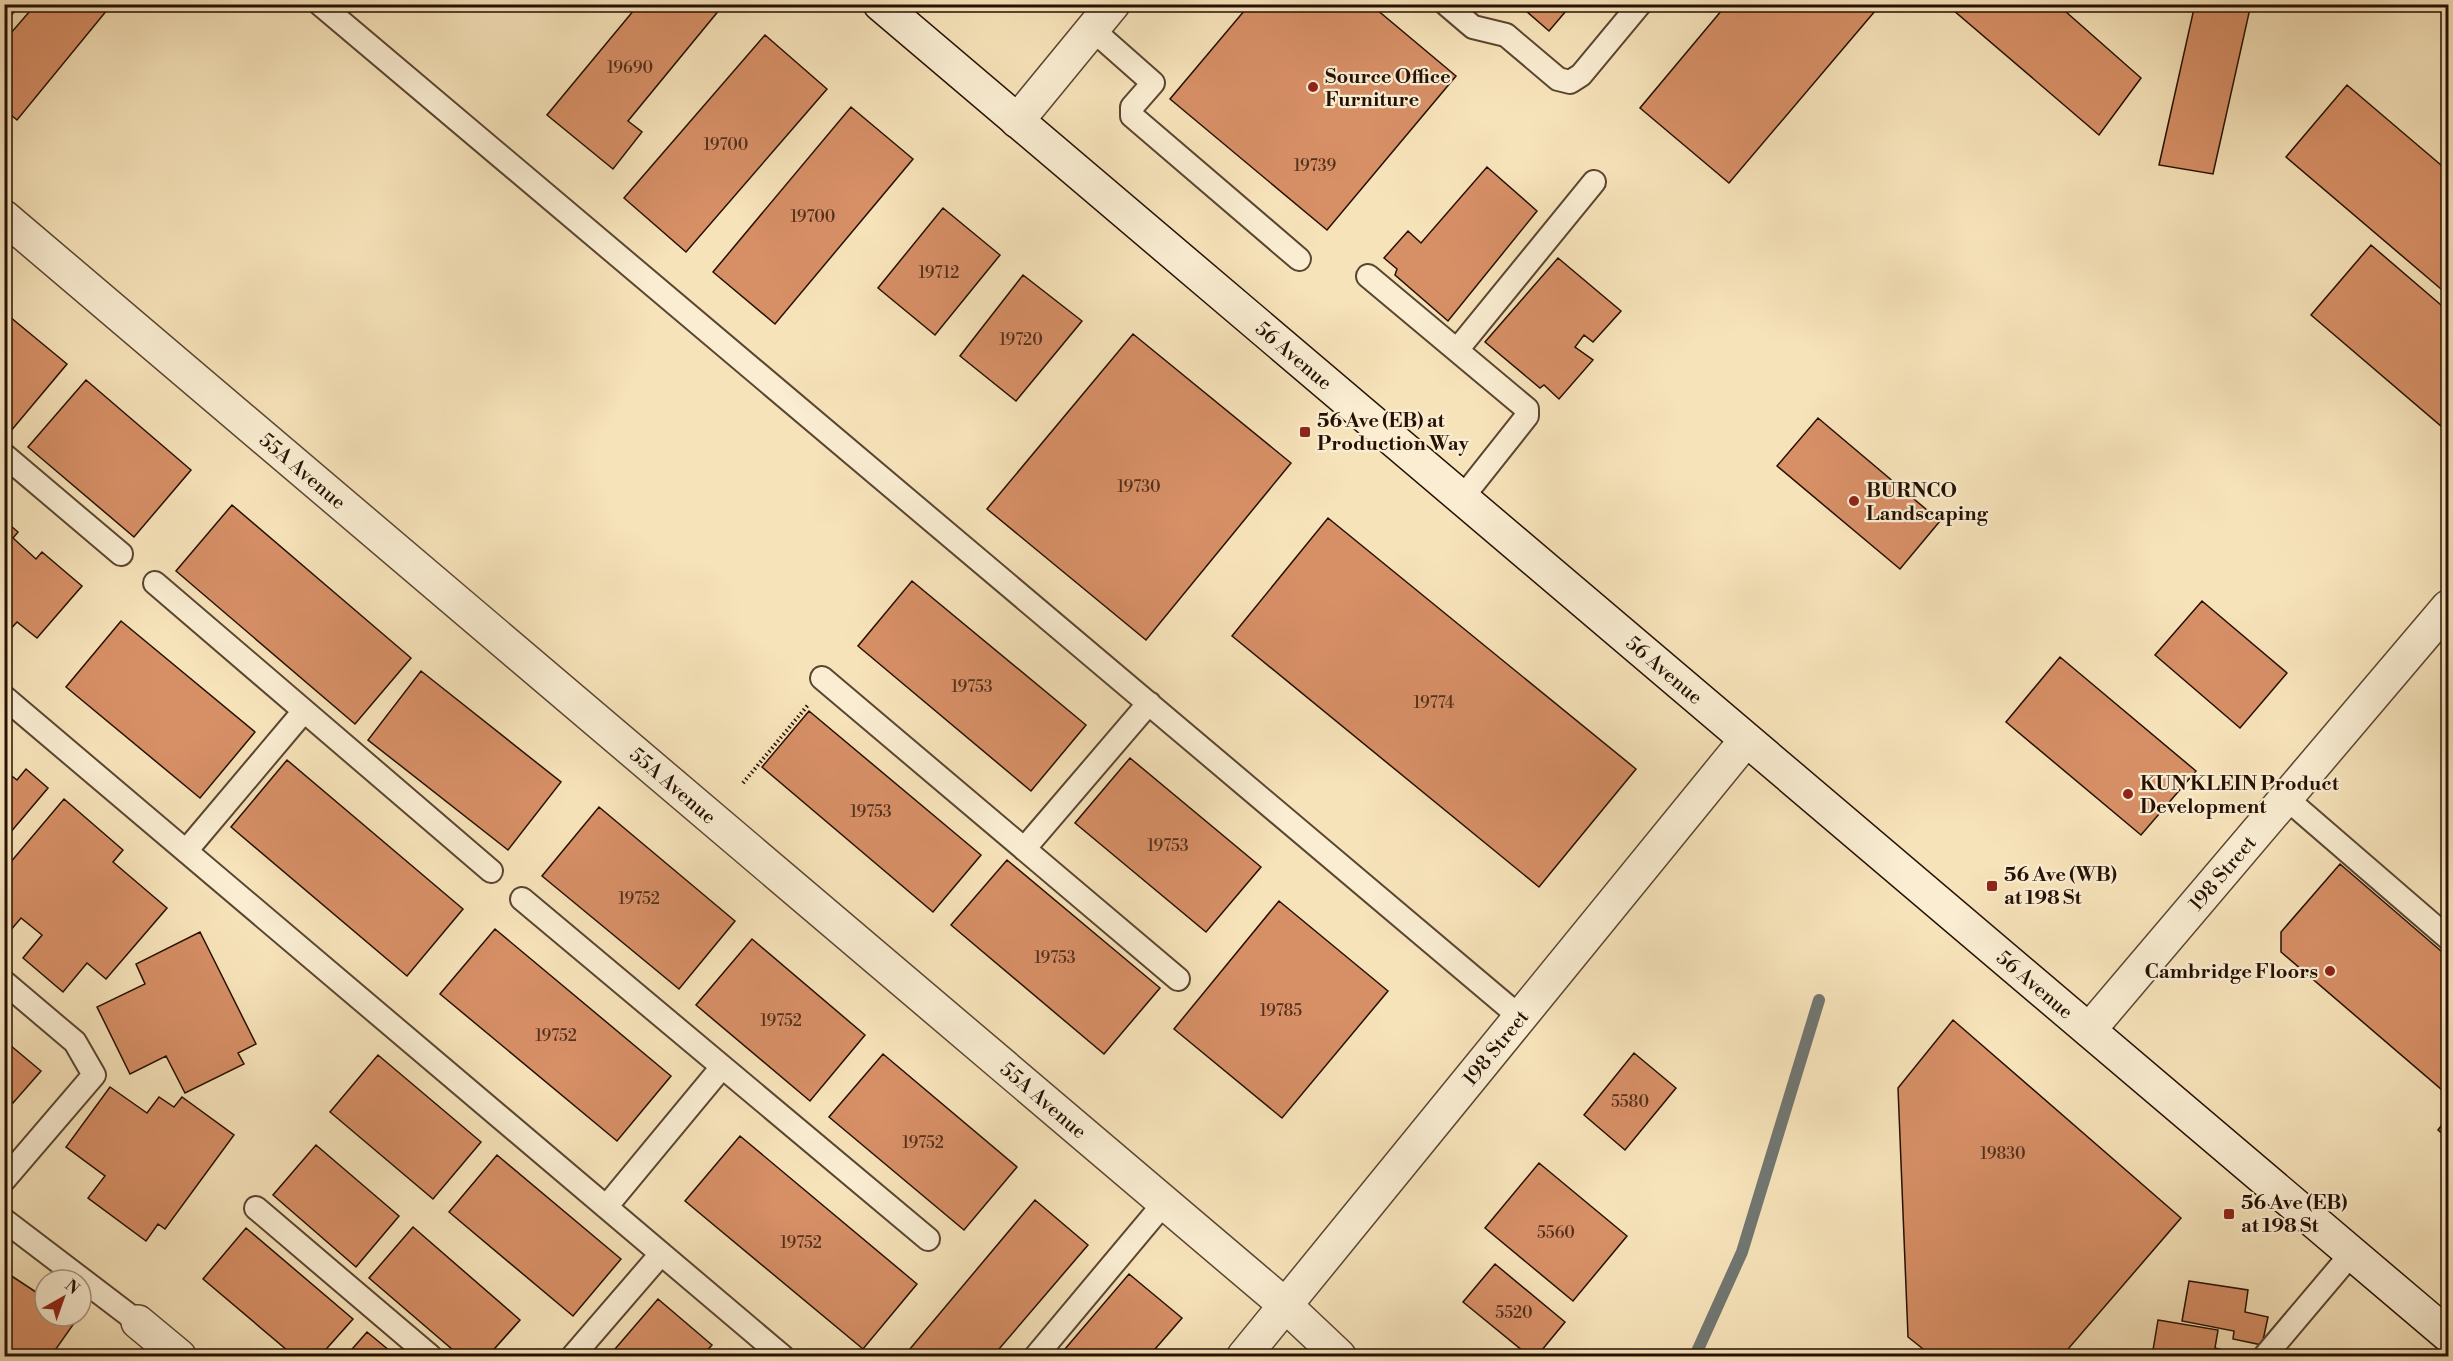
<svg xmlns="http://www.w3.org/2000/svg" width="2453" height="1361" font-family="'Libre Bodoni',serif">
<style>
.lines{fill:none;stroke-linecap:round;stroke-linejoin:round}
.stream{stroke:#717772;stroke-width:12}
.building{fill:#d78f66;stroke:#251003;stroke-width:1.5}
.service-casing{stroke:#5a4531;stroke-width:26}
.minor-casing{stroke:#5a4531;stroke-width:36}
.tertiary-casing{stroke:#5a4531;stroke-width:36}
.secondary-casing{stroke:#251003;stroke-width:36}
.path{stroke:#251003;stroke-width:4;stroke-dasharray:1.5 3;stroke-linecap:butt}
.service{stroke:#faedd2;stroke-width:22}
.minor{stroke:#faedd2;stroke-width:33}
.tertiary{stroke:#faedd2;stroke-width:33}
.secondary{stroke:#faedd2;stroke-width:33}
.poi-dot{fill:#8f2418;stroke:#faedd2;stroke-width:2}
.labels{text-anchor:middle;stroke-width:4.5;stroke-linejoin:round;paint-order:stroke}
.number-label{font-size:16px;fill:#52301c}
.poi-label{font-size:20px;font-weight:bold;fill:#251003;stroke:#faedd2;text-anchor:start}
.street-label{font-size:20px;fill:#251003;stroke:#faedd2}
</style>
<rect width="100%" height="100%" fill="#f7e3ba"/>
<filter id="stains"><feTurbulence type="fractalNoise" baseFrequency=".00333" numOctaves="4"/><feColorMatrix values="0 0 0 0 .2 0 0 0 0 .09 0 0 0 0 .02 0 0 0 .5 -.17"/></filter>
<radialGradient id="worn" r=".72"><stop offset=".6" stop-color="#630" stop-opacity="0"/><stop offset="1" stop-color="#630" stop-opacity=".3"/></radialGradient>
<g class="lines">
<!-- stream -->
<path class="stream" d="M 1695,1356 L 1742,1252 L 1819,1000"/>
</g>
<!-- building -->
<path class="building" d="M 36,4 L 112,4 L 17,120 L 4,109 L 4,41 Z
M 639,4 L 714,4 L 720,9 L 628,121 L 642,132 L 613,169 L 547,115 Z
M 1250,4 L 1370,4 L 1456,76 L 1327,230 L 1170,99 Z
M 1518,4 L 1572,4 L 1549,31 Z
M 1727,4 L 1881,4 L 1729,183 L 1640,108 Z
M 1946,4 L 2057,4 L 2141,78 L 2099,135 Z
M 2195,4 L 2251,4 L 2213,174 L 2159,165 Z
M 765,35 L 827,89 L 686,252 L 624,198 Z
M 2347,85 L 2448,171 L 2448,295 L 2286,157 Z
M 851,107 L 913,159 L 775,324 L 713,272 Z
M 1487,167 L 1537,211 L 1448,321 L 1395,275 L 1397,269 L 1384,258 L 1408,231 L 1421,243 Z
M 943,208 L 1000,255 L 935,335 L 878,288 Z
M 2371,245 L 2448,311 L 2448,432 L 2311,315 Z
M 1558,258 L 1621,311 L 1593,342 L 1584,335 L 1575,347 L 1593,360 L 1559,399 L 1544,385 L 1540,388 L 1485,342 Z
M 1023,275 L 1082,321 L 1016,401 L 960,356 Z
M 4,312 L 67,364 L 10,432 L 4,428 Z
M 1133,334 L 1291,463 L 1146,640 L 987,509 Z
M 86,380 L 191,470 L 134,537 L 28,447 Z
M 1818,418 L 1940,521 L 1900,569 L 1777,466 Z
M 232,505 L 411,658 L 355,724 L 176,571 Z
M 1328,518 L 1636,769 L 1539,887 L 1232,636 Z
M 4,520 L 18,532 L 13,538 L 36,559 L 42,552 L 82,586 L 37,638 L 17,622 L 4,636 Z
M 912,581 L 1086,725 L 1031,791 L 858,646 Z
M 2202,601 L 2287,673 L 2240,728 L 2155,655 Z
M 121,621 L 255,732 L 200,798 L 66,687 Z
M 2060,657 L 2196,771 L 2141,835 L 2006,722 Z
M 421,671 L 561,782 L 508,850 L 368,740 Z
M 809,711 L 981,855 L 933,912 L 762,767 Z
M 1130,758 L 1261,867 L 1206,932 L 1075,823 Z
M 287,760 L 463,909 L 407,976 L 231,827 Z
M 26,769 L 48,788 L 4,840 L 4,770 L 17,780 Z
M 64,799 L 123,850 L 113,862 L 167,908 L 106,979 L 87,963 L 63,992 L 23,958 L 42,935 L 21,918 L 4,938 L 4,870 Z
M 599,807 L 735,921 L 679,989 L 542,876 Z
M 1007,860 L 1160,988 L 1104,1054 L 951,925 Z
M 2340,864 L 2448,957 L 2448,1095 L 2281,952 L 2281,932 Z
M 1279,901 L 1388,991 L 1282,1118 L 1174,1029 Z
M 495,929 L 671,1076 L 617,1141 L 440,994 Z
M 200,932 L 256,1044 L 238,1053 L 244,1064 L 185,1093 L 166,1056 L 130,1074 L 97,1007 L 145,984 L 136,964 Z
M 752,939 L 865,1035 L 810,1101 L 696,1005 Z
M 1953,1020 L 2181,1218 L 2062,1356 L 1932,1356 L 1908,1337 L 1898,1088 Z
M 4,1040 L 41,1071 L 13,1103 L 4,1095 Z
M 1634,1053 L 1676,1088 L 1625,1150 L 1584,1115 Z
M 883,1054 L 1017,1167 L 964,1230 L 829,1117 Z
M 378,1055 L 481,1142 L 433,1199 L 330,1112 Z
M 110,1087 L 147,1113 L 159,1097 L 174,1107 L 182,1097 L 234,1135 L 165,1229 L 158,1224 L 146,1241 L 88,1198 L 105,1176 L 66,1147 Z
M 2448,1117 L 2448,1139 L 2438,1130 Z
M 740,1136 L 917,1284 L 863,1349 L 685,1201 Z
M 316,1145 L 399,1216 L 356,1267 L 273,1195 Z
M 497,1155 L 621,1259 L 573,1316 L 449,1212 Z
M 1539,1163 L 1627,1236 L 1573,1301 L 1485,1228 Z
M 1035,1200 L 1088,1245 L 993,1356 L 904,1356 Z
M 413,1227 L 520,1320 L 488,1356 L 460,1356 L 369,1278 Z
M 246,1228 L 353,1319 L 320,1356 L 294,1356 L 203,1279 Z
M 1495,1264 L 1565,1322 L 1537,1356 L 1529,1356 L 1463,1302 Z
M 4,1271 L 45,1298 L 45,1316 L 72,1316 L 77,1319 L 51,1356 L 4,1356 Z
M 1129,1274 L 1182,1318 L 1149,1356 L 1059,1356 Z
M 2189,1281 L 2248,1290 L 2245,1312 L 2268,1317 L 2262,1345 L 2233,1339 L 2234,1331 L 2182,1321 Z
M 658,1299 L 712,1345 L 702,1356 L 609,1356 Z
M 2158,1320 L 2218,1330 L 2215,1348 L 2238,1354 L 2237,1356 L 2152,1356 Z
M 367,1332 L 396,1356 L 346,1356 Z"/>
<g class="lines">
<!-- service casing -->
<g class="service-casing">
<path id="service" d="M 320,4 L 1520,1017
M 1446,4 L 1473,27 L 1506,35 L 1558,79 L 1570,82 L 1581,75 L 1640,4
M 4,5 L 5,4
M 1093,30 L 1153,83 L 1132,107 L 1132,116 L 1299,259
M 1368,276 L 1527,409 L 1527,416 L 1462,498
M 1457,350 L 1594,182
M 4,455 L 121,554
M 155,583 L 491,871
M 822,678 L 1178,979
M 4,697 L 782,1356
M 2286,798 L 2448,938
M 1024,849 L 1149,703
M 186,851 L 304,711
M 522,899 L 928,1239
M 4,982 L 75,1042 L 94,1075 L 4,1180
M 606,1207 L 722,1067
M 256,1208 L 430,1356
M 4,1220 L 138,1322
M 573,1356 L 661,1254
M 1036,1356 L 1165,1202
M 2265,1356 L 2352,1253"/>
</g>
<!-- minor casing -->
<g class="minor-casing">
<g id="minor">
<path id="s1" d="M 4,217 L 1285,1305"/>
<path d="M 138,1322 L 179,1356"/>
</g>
</g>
<!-- tertiary casing -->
<g class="tertiary-casing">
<g id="tertiary">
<path d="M 1017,121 L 1113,4"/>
<path id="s2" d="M 2089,1030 L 2448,607"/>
<path d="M 1285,1305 L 1339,1356"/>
<path id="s3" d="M 1244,1356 L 1746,740"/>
</g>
</g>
<!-- secondary casing -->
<g class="secondary-casing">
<g id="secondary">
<path id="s4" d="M 880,4 L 2448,1335"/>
</g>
</g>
<!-- path -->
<path class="path" d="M 743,783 L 808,705"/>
<!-- service -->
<use href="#service" class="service"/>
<!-- minor -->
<use href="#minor" class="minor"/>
<!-- tertiary -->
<use href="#tertiary" class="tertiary"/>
<!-- secondary -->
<use href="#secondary" class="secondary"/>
</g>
<!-- markers -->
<g class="poi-dot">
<circle cx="1313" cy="87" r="6"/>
<rect x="1299" y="426" width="12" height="12" rx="3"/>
<circle cx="1854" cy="501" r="6"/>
<circle cx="2128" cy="794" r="6"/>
<rect x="1986" y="880" width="12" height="12" rx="3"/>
<circle cx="2330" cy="971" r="6"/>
<rect x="2223" y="1208" width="12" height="12" rx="3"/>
</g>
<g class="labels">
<!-- number labels -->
<g class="number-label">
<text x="630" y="73">19690</text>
<text x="726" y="150">19700</text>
<text x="1315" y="171">19739</text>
<text x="813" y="222">19700</text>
<text x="939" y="278">19712</text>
<text x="1021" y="345">19720</text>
<text x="1139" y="492">19730</text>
<text x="972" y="692">19753</text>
<text x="1434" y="708">19774</text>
<text x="871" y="817">19753</text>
<text x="1168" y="851">19753</text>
<text x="639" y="904">19752</text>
<text x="1055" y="963">19753</text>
<text x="1281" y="1016">19785</text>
<text x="781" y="1026">19752</text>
<text x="556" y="1041">19752</text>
<text x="1630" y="1107">5580</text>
<text x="923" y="1148">19752</text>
<text x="2003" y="1159">19830</text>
<text x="1556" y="1238">5560</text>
<text x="801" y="1248">19752</text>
<text x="1514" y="1318">5520</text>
</g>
<!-- poi labels -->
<g class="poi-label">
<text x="1325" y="83">Source Office<tspan x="1325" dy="23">Furniture</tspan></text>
<text x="1317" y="427">56 Ave (EB) at<tspan x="1317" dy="23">Production Way</tspan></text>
<text x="1866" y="497">BURNCO<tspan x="1866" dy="23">Landscaping</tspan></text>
<text x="2140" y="790">KUN KLEIN Product<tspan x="2140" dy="23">Development</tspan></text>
<text x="2004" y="881">56 Ave (WB)<tspan x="2004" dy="23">at 198 St</tspan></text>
<text x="2318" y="978" text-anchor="end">Cambridge Floors</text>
<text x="2241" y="1209">56 Ave (EB)<tspan x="2241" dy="23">at 198 St</tspan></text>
</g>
<!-- street labels -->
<g class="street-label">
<text dy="7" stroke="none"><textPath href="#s4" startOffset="543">56 Avenue</textPath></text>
<text dy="7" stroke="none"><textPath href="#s1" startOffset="392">55A Avenue</textPath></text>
<text dy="7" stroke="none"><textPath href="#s4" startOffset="1029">56 Avenue</textPath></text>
<text dy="7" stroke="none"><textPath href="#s1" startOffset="878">55A Avenue</textPath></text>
<text dy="7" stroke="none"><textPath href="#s2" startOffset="206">198 Street</textPath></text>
<text dy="7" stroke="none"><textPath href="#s4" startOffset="1515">56 Avenue</textPath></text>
<text dy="7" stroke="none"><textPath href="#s3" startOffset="398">198 Street</textPath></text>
<text dy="7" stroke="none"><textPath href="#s1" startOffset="1364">55A Avenue</textPath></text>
</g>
</g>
<!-- margin -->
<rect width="2453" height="1361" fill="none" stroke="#f7e3ba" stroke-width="24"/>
<rect x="6" y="6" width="2441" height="1349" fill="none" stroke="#251003" stroke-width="3"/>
<rect x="12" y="12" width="2429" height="1337" fill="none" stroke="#251003" stroke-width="1.5"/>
<!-- north arrow -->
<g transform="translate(63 1298) rotate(40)"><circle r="28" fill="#faedd2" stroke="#a5957f" stroke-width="1.5"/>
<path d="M0-4.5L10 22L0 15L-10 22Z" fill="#8f2418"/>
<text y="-9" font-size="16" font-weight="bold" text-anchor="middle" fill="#251003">N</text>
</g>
<rect width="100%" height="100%" filter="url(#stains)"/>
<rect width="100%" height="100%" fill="url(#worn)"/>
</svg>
